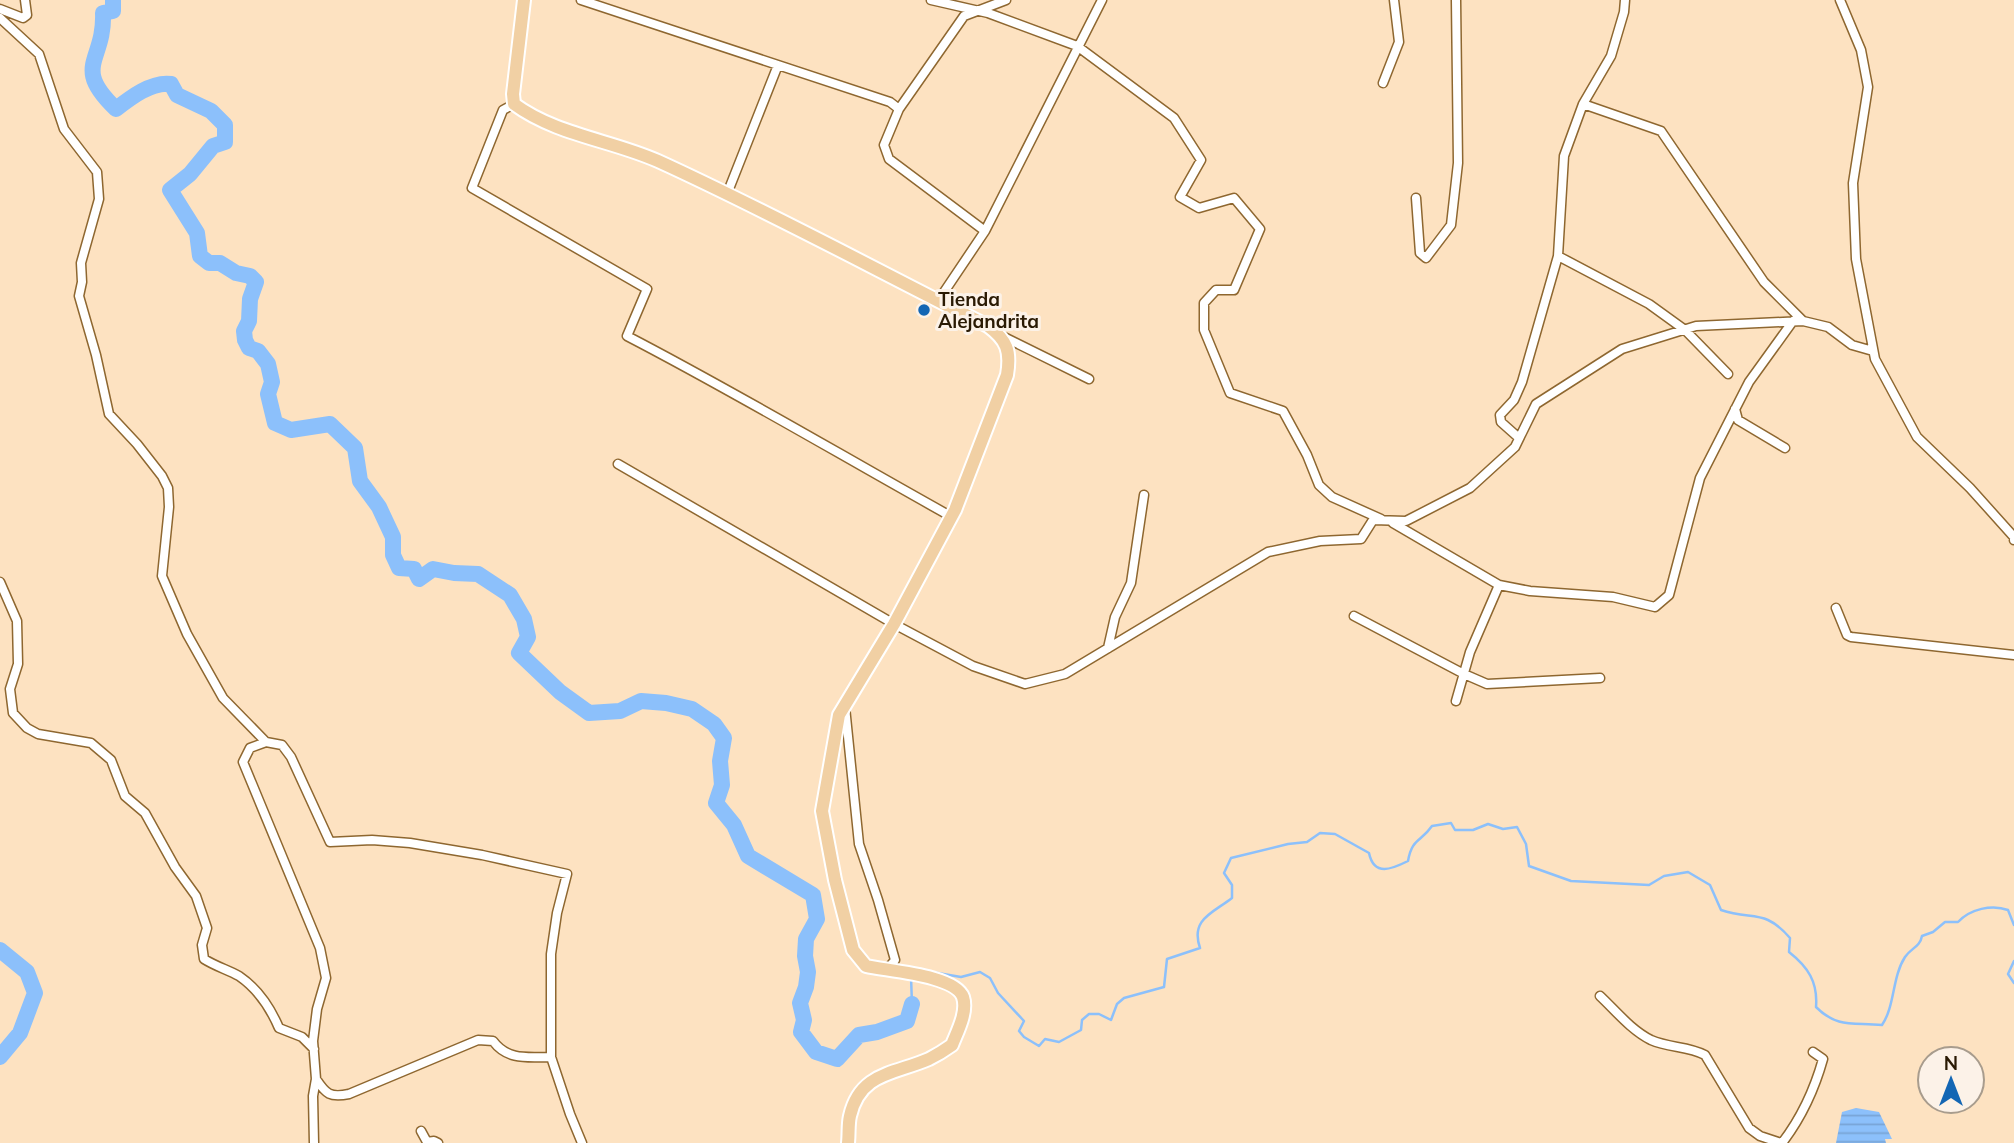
<svg xmlns="http://www.w3.org/2000/svg" width="2014" height="1143" font-family="Mulish,sans-serif">
<style>
.water{fill:url(#water-rules)}
.lines{fill:none;stroke-linecap:round;stroke-linejoin:round}
.stream{stroke:#8cc0fb;stroke-width:2.5}
.river{stroke:#8cc0fb;stroke-width:16}
.minor-casing{stroke:#8e6730;stroke-width:11}
.primary-casing{stroke:#fff;stroke-width:16}
.minor{stroke:#fff;stroke-width:8}
.primary{stroke:#f1d0a4;stroke-width:12}
.poi-dot{fill:#1366b4;stroke:#fcf2e8;stroke-width:2.5}
.labels{text-anchor:middle;stroke-width:6;stroke-linejoin:round;paint-order:stroke}
.poi-label{font-size:19px;font-weight:bold;fill:#2a1a04;stroke:#fcf2e8;text-anchor:start}
</style>
<defs>
<pattern id="water-rules" width="6" height="5" patternUnits="userSpaceOnUse" patternTransform="scale(1.75)"><rect width="6" height="5" fill="#8cc0fb"/><path d="M0 2.5h6" fill="none" stroke="#79a4d6"/></pattern>
</defs>
<rect width="100%" height="100%" fill="#fde2c1"/>
<!-- water -->
<path class="water" d="M 1856,1108 L 1879,1112 L 1892,1139 L 1885,1139 L 1886,1143 L 1836,1143 L 1842,1112 Z"/>
<g class="lines">
<!-- stream -->
<path class="stream" d="M 2014,961 L 2008,974 L 2014,983
M 920,970 L 961,977 L 980,972 L 990,978 L 998,993 L 1024,1021 L 1019,1031 L 1024,1037 L 1039,1046 L 1045,1039 L 1059,1042 L 1081,1030 L 1082,1020 L 1089,1014 L 1099,1014 L 1111,1020 L 1117,1004 L 1124,998 L 1164,987 L 1167,959 L 1200,948 C 1190,919 1213,913 1232,898 L 1232,885 L 1224,873 L 1231,858 L 1288,844 L 1307,842 L 1320,833 L 1335,834 L 1369,853 C 1374,877 1392,869 1408,861 C 1412,838 1421,842 1432,826 L 1451,823 L 1455,830 L 1473,830 L 1488,824 L 1503,829 L 1517,827 L 1526,844 L 1529,866 L 1571,881 L 1649,885 L 1664,876 L 1688,872 L 1710,885 L 1721,910 C 1753,921 1764,908 1790,938 L 1789,952 C 1808,967 1818,982 1816,1007 C 1838,1029 1854,1022 1882,1025 C 1895,1006 1892,977 1905,957 C 1911,948 1920,947 1922,936 L 1933,932 L 1945,922 L 1958,922 C 1970,909 1992,904 2008,910 L 2014,925
M 911,977 L 912,1004"/>
<!-- river -->
<path class="river" d="M 113,0 L 113,11 L 103,13 C 105,62 71,66 116,109 C 130,98 152,81 171,84 L 177,95 L 211,111 L 225,125 L 225,142 L 213,146 L 190,174 L 170,190 L 197,233 L 200,256 L 209,263 L 220,263 L 236,273 L 250,276 L 256,282 L 250,299 L 249,321 L 244,331 L 245,340 L 249,348 L 258,351 L 268,364 L 272,382 L 268,394 L 275,423 L 291,430 L 330,424 L 355,448 L 360,481 L 379,507 L 393,537 L 393,555 L 399,568 L 414,569 L 419,579 L 433,569 L 454,573 L 478,574 L 510,595 L 524,619 L 528,637 L 519,653 L 560,692 L 589,713 L 620,711 L 641,701 L 666,703 L 692,709 L 714,724 L 724,738 L 720,761 L 722,785 L 716,803 L 734,825 L 748,856 L 813,895 L 817,919 L 806,939 L 805,956 L 808,972 L 806,987 L 800,1003 L 804,1020 L 801,1032 L 816,1052 L 837,1059 L 859,1035 L 877,1032 L 907,1021 L 912,1004
M 0,950 L 27,972 L 35,993 L 20,1033 L 0,1057"/>
<!-- minor casing -->
<g class="minor-casing">
<path id="minor" d="M 581,0 L 890,102 L 899,109 L 884,145 L 889,159 L 985,231
M 931,0 L 988,13 L 1077,46 L 1174,118 L 1201,160 L 1180,197 L 1199,208 L 1234,198 L 1260,229 L 1234,290 L 1216,290 L 1204,303 L 1204,330 L 1230,393 L 1283,411 L 1307,455 L 1319,485 L 1332,497 L 1381,519
M 1840,0 L 1861,50 L 1868,87 L 1853,183 L 1856,259 L 1875,359 L 1917,437 L 1970,488 L 2014,537 L 2014,540
M 0,9 L 23,18 L 27,15 L 25,0
M 0,18 L 39,54 L 64,129 L 97,172 L 99,199 L 81,263 L 82,282 L 79,296 L 96,355 L 109,414 L 137,444 L 162,476 L 168,488 L 169,507 L 162,576 L 187,634 L 223,698 L 266,742
M 1383,83 L 1399,42 L 1394,0
M 514,104 L 503,110 L 472,188 L 647,289 L 627,336 C 737,393 844,457 952,517
M 1583,104 L 1661,131 L 1764,282 L 1803,321
M 899,109 L 964,16 L 1006,0
M 727,194 L 778,65
M 1416,198 L 1420,253 L 1426,258 L 1451,225 L 1458,163 L 1456,0
M 1558,256 L 1649,304 L 1685,330 L 1728,374
M 938,301 L 985,231 L 1102,0
M 1002,336 L 1089,379
M 1735,409 L 1738,420 L 1785,448
M 1519,438 L 1501,422 L 1500,415 L 1514,400 L 1522,382 L 1558,256 L 1564,156 L 1583,104 L 1611,56 L 1624,12 L 1625,0
M 618,464 L 894,624 L 973,666 L 1025,684 L 1065,674 L 1268,552 L 1320,541 L 1361,539 L 1373,520 L 1406,521 L 1470,488 L 1515,447 L 1536,404 L 1622,349 L 1696,326 L 1803,321 L 1828,327 L 1852,345 L 1873,351
M 1393,523 L 1499,585 L 1470,652 L 1456,701
M 0,582 L 17,621 L 18,664 L 10,689 L 13,713 L 27,728 L 38,734 L 91,743 L 111,760 L 125,796 L 145,813 L 175,867 L 196,896 L 207,928 L 202,945 L 204,959 C 215,966 228,970 239,976 C 258,989 270,1007 279,1028 L 302,1037 L 314,1049
M 1499,585 L 1530,591 L 1613,597 L 1655,607 L 1669,595 L 1700,478 L 1749,382 L 1793,321
M 1836,608 L 1847,635 L 1851,637 L 2014,655
M 1354,616 L 1464,674 L 1487,684 L 1600,678
M 1108,648 L 1115,617 L 1131,583 L 1144,495
M 845,707 L 859,844 L 878,900 L 895,960 L 886,971
M 1600,996 C 1616,1011 1631,1030 1651,1040 C 1669,1048 1688,1046 1705,1055 L 1749,1128 L 1760,1136 L 1781,1143
M 316,1079 C 326,1094 330,1098 349,1094 L 478,1040 L 493,1041 C 508,1061 528,1057 551,1057
M 421,1131 L 427,1142 L 434,1141 L 438,1143
M 314,1143 L 313,1096 L 316,1079 L 313,1041 L 317,1009 L 326,978 L 320,948 L 243,762 L 250,748 L 266,742 L 282,745 L 291,757 L 330,842 L 372,840 L 410,843 L 482,855 L 567,874 L 557,913 L 551,954 L 551,1057 L 570,1114 L 582,1143
M 1782,1143 C 1802,1117 1814,1091 1823,1059 L 1813,1052"/>
</g>
<!-- primary casing -->
<g class="primary-casing">
<path id="primary" d="M 524,0 L 513,94 L 514,104 C 556,135 611,140 658,161 C 770,212 878,271 988,326 C 1007,340 1011,351 1007,375 L 955,510 L 894,624 L 839,715 L 822,811 L 835,880 L 853,950 L 866,966 C 888,971 955,975 963,997 C 968,1012 957,1032 952,1045 C 945,1050 937,1055 929,1059 C 895,1074 860,1072 850,1116 C 848,1124 849,1134 848,1143"/>
</g>
<!-- minor -->
<use href="#minor" class="minor"/>
<!-- primary -->
<use href="#primary" class="primary"/>
</g>
<!-- markers -->
<circle class="poi-dot" cx="924" cy="310" r="7"/>
<g class="labels">
<!-- poi labels -->
<g class="poi-label">
<text x="938" y="306">Tienda<tspan x="938" dy="22">Alejandrita</tspan></text>
</g>
</g>
<!-- north arrow -->
<g transform="translate(1951 1080)"><circle r="33" fill="#fcf2e8" stroke="#a89c8d" stroke-width="2"/>
<path d="M0-5L12 26L0 18L-12 26Z" fill="#1366b4"/>
<text y="-10" font-size="19" font-weight="bold" text-anchor="middle" fill="#2a1a04">N</text>
</g>
</svg>
